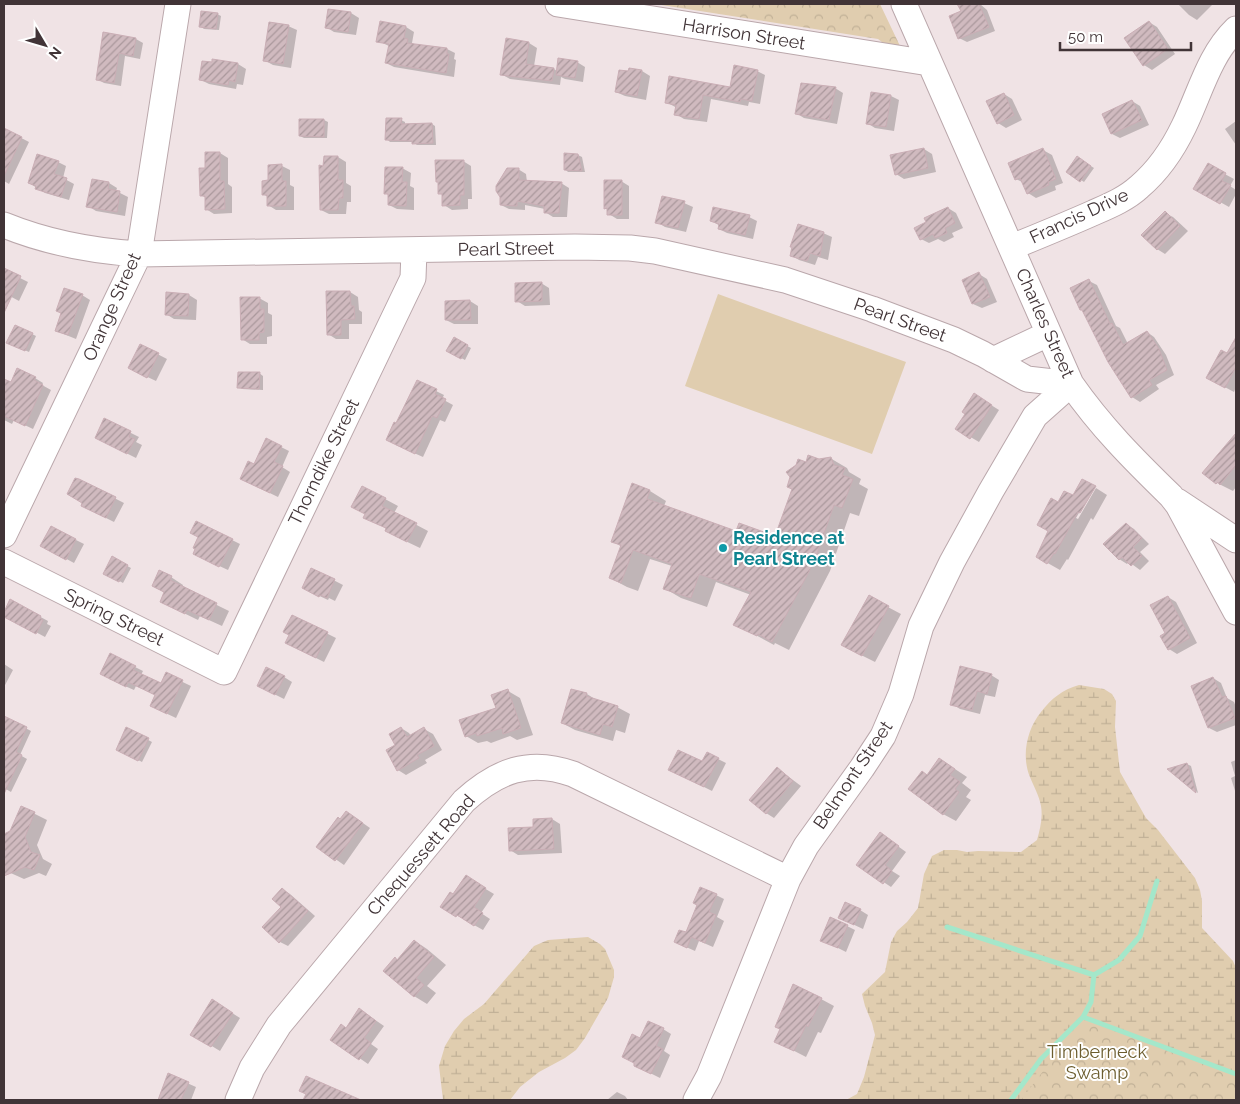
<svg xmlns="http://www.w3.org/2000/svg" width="1240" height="1104" font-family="Raleway,sans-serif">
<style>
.wetland{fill:url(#wetland-marsh)}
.park{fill:url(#park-crowns)}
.garden{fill:#e0cdaf}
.shadow{fill:#0003}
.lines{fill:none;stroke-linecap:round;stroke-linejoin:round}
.stream{stroke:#a4e7ca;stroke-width:5}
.building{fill:url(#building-hatch);stroke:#caaeb5}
.minor-casing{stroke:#baa7ab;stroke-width:27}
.minor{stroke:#fff;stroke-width:25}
.culture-dot{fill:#0f9aa8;stroke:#fff;stroke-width:2}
.labels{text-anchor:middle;stroke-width:4;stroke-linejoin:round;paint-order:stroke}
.street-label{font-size:18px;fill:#413437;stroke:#fff}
.culture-label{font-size:18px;font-weight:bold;fill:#0d838f;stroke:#fff;text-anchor:start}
.park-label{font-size:18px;fill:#6c5d2e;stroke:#fff}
</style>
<defs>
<pattern id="wetland-marsh" width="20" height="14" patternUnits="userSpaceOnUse" patternTransform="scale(1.25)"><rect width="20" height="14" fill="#e0cdaf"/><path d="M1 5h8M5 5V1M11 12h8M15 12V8" fill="none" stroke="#c1b197"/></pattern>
<pattern id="park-crowns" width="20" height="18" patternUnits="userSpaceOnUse" patternTransform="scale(1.25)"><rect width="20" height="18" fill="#e0cdaf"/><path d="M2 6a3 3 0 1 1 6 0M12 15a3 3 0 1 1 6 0" fill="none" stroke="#c1b197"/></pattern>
<pattern id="building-hatch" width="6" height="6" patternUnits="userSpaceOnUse" patternTransform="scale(1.25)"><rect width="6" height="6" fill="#d0babf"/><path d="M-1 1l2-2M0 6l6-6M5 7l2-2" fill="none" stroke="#aa989c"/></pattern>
</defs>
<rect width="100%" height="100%" fill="#f0e3e5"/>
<!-- wetland -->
<path class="wetland" d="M 1079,685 L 1104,689 L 1112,694 L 1116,701 L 1115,727 L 1120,772 L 1146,818 L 1158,830 L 1195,878 L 1200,890 L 1202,901 L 1202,928 L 1233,961 L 1236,968 L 1236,1100 L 846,1100 L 857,1094 L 864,1077 L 875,1035 L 872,1023 L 865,1006 L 862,994 L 885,972 L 891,942 L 897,931 L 907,922 L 918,908 L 924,874 L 932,856 L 944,850 L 957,850 L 967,852 L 978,851 L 1021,852 L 1037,840 C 1040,829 1043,818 1041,806 C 1039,795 1034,787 1030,777 C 1021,756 1027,729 1041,712 C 1052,698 1062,690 1079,685 Z
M 588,937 L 600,944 L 605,949 L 614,970 L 614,977 L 608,998 L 585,1038 L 576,1050 L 565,1058 L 539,1072 L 520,1087 L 510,1100 L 443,1100 L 439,1066 L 445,1046 L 454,1031 L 464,1019 L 484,1004 L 534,946 L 548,940 Z"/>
<!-- park -->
<path class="park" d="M 655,4 L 880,4 L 900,46 L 887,46 L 878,39 Z
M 1082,1016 L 1236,1075 L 1236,1100 L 1021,1100 L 1070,1036 Z"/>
<!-- garden -->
<path class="garden" d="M 718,294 L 906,362 L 872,454 L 685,386 Z"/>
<!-- shadow -->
<path class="shadow" d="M 959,4 L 980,4 L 987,10 L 995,31 L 967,42 L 959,38 L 962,12 Z
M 1178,4 L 1213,4 L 1197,20 L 1189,15 Z
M 351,13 L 359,18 L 356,35 L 334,32 L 326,27 Z
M 217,14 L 221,16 L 219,30 L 204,29 L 200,26 Z
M 381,22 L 406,27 L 414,32 L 412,43 L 416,45 L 447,49 L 455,53 L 454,59 L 456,60 L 454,77 L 394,67 L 386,63 L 389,46 L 378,41 Z
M 1149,22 L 1157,27 L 1175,54 L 1152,70 L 1144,65 L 1125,38 Z
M 288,26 L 297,30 L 291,68 L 273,65 L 264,60 Z
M 104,34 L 136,39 L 143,43 L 140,59 L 125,56 L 121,86 L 104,83 L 97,79 Z
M 507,40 L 529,43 L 537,48 L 534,66 L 554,69 L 557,71 L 577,62 L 585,67 L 583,82 L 565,79 L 561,77 L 560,85 L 510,79 L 501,74 Z
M 238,64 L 246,69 L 243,85 L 237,84 L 236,89 L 209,84 L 201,80 Z
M 642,71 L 650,76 L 646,100 L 625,96 L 616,92 Z
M 757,71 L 765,75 L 760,104 L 749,102 L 748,106 L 711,99 L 707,122 L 684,119 L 676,114 L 677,108 L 666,102 L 731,88 Z
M 835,88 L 843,93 L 837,124 L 804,118 L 796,113 Z
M 1004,94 L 1012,99 L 1022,120 L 1006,128 L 998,123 Z
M 891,96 L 899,100 L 894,131 L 875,128 L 867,123 Z
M 1132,101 L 1140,106 L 1149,125 L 1120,138 L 1112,134 L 1103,114 Z
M 301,120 L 324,120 L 328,122 L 327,138 L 304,138 L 300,136 Z
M 401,120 L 405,122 L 405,125 L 432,124 L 435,126 L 436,145 L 417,145 L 413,142 L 390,142 L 387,139 Z
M 1236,121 L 1236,145 L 1225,129 Z
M 4,129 L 29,142 L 9,184 L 4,181 Z
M 924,149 L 932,154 L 936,172 L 904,179 L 896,174 Z
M 1043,150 L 1052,155 L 1063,183 L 1055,186 L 1056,190 L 1036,198 L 1028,193 L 1024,183 L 1016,179 Z
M 220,153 L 228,158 L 228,184 L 232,187 L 232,213 L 214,214 L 206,209 L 206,198 L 201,195 L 206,169 Z
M 578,155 L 582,157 L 585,172 L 568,172 L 565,169 Z
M 338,157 L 346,162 L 346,183 L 351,186 L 351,202 L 347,202 L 346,214 L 329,214 L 321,210 L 325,167 Z
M 1081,160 L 1094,168 L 1084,182 L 1081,180 Z
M 463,161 L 471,166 L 472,199 L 468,199 L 468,209 L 452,210 L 444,205 L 443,195 L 440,193 Z
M 58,162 L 66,166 L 63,178 L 74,184 L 69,200 L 45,193 L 29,183 Z
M 1208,165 L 1234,179 L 1230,186 L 1236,190 L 1236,194 L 1229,207 L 1195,188 Z
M 269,166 L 282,166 L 290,170 L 290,185 L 294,187 L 294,210 L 276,210 L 268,205 L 268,197 L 263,194 L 269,182 Z
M 402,168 L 411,173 L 410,186 L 414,188 L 414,210 L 397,209 L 389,205 L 389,195 L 385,193 Z
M 518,169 L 526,174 L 527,182 L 561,183 L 569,188 L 567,217 L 553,217 L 545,212 L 545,209 L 525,205 L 525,210 L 509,209 L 501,205 Z
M 621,181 L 629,186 L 629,219 L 617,219 L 609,214 L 609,210 L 605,208 Z
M 109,183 L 117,188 L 116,191 L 128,197 L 125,216 L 96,211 L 88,206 Z
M 684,203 L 693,207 L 686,232 L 665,227 L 657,222 Z
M 948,208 L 956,213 L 963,228 L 952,233 L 954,237 L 944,242 L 938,239 L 929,243 L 921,239 L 927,222 Z
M 1165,213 L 1173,217 L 1188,231 L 1165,254 L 1157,249 Z
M 749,217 L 757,221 L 753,239 L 727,233 L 719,229 L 720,226 L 712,221 Z
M 823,233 L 832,237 L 828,260 L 818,257 L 815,265 L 799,260 L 791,255 Z
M 4,270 L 28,282 L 19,301 L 4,293 Z
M 979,274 L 987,279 L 997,302 L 982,308 L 973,304 L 964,280 Z
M 1089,281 L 1097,285 L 1116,326 L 1120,328 L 1128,344 L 1147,332 L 1154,337 L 1166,355 L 1174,375 L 1156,385 L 1159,389 L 1140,402 L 1132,397 Z
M 541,283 L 549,288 L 550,305 L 525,306 L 517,301 Z
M 350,292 L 358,297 L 359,310 L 362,312 L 362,324 L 349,324 L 349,339 L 336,339 L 328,334 Z
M 168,294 L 189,295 L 197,300 L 196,320 L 174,319 L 166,314 Z
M 82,295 L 90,300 L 76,339 L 56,331 Z
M 259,298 L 268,303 L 268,313 L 272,315 L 272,336 L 267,337 L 267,344 L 250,344 L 242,339 Z
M 470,301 L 478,306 L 478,324 L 454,324 L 446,320 Z
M 32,334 L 36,336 L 29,352 L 11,344 Z
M 454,339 L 471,348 L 465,360 L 448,351 Z
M 140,345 L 167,359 L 156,381 L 137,372 Z
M 1230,349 L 1236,352 L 1236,387 L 1234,392 L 1208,378 Z
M 259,373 L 263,376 L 263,390 L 242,389 L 239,387 Z
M 35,378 L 43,383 L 42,385 L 51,390 L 33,429 L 14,420 L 12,424 L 4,420 L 4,380 L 11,383 Z
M 436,391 L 444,395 L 442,399 L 453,405 L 445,422 L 440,420 L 423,457 L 396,445 L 397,425 Z
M 975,395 L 999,410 L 979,442 L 957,429 L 967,414 Z
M 105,420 L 139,437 L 136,442 L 142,445 L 136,458 L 104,442 Z
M 1236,435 L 1236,487 L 1233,491 L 1217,483 L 1204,473 Z
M 281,447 L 289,451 L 282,467 L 290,472 L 278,497 L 249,483 Z
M 830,458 L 847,468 L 849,472 L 861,479 L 859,484 L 868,489 L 859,516 L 850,513 L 830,571 L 789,650 L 775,643 L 774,645 L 735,624 L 751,595 L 716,582 L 707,607 L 681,598 L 664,588 L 672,566 L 650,559 L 638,591 L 627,587 L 610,578 L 622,547 L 612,541 L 633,485 L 650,491 L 666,501 L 664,506 L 736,533 L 776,538 L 807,463 Z
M 79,480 L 124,503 L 114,522 L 90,510 L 84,502 Z
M 1094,487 L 1076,518 L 1078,519 L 1096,488 L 1107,495 L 1093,520 L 1091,518 L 1068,560 L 1067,559 L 1060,570 L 1037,557 L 1050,531 L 1059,504 Z
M 385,499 L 398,506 L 394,513 L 428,531 L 420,548 L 399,538 L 387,531 L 387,529 L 365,517 Z
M 1126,524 L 1134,529 L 1149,544 L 1140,552 L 1149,561 L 1140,570 L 1129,562 L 1127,564 L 1119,559 Z
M 76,540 L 84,544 L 74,563 L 50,550 Z
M 232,540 L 240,544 L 228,570 L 202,558 Z
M 112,558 L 131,568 L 123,583 L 105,573 Z
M 312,569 L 343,585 L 335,601 L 329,598 L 328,600 L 311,592 Z
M 171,577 L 183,585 L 182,588 L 229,611 L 222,626 L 200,616 L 198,620 L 161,602 L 165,593 L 153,586 Z
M 869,597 L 901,614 L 875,662 L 855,652 Z
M 1168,597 L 1176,602 L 1197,643 L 1177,654 L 1169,649 L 1167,634 Z
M 11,601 L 48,621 L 47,624 L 51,626 L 45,637 L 4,615 Z
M 292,616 L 336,638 L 324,662 L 286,643 L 291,634 Z
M 4,664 L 13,670 L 4,687 Z
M 135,667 L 143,671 L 141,675 L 161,685 L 166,674 L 191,686 L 176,718 L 159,710 L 156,695 L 136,686 L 134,690 L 109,679 Z
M 991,675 L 999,680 L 995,697 L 985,695 L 980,714 L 960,709 L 952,704 Z
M 284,677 L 292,682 L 284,699 L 266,690 Z
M 1213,678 L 1221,683 L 1227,698 L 1234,702 L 1236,707 L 1236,725 L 1217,732 L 1209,728 L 1193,687 Z
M 572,690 L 587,694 L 598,701 L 617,707 L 630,714 L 625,733 L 616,730 L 613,741 L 575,730 L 562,723 Z
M 508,691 L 520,698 L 533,735 L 517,740 L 510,736 L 491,743 L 487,741 L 478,743 L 466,736 L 497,709 Z
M 14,722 L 31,731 L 20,755 L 27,759 L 11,792 L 4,788 L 4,745 Z
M 401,728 L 409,733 L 411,736 L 424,729 L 433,734 L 442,750 L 425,760 L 427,763 L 406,775 L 398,770 L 397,745 Z
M 127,729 L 152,742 L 142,762 L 117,749 Z
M 718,759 L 726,763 L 712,791 L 678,774 L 702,763 Z
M 940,759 L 967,777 L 962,783 L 971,790 L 966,797 L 971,800 L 956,821 L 943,814 L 928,776 Z
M 1236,760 L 1236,794 L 1231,778 L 1235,776 L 1231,762 Z
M 1187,764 L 1191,766 L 1198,793 L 1169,769 Z
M 777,768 L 801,786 L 774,818 L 766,813 Z
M 21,807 L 47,820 L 37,845 L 43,859 L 52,864 L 46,876 L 39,873 L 24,879 L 4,870 L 4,835 L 11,832 Z
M 347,812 L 370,828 L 344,865 L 318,847 Z
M 552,819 L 560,824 L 562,853 L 518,855 L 510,850 L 534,828 L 534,820 Z
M 888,839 L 906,852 L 892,871 L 900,876 L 891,887 L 858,865 Z
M 474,882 L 494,894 L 481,913 L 490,919 L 483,930 L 442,907 Z
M 282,889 L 290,894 L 315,916 L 288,946 L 280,942 Z
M 716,895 L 724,899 L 717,917 L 724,921 L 713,947 L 699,941 L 695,951 L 675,942 L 686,934 Z
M 860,910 L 868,915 L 863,929 L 848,922 Z
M 847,926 L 855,930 L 846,952 L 822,940 Z
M 415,941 L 427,949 L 446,965 L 427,986 L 436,993 L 427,1004 L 414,996 L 398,961 Z
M 821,999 L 834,1006 L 821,1033 L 818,1032 L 806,1057 L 775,1041 Z
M 221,1006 L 240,1018 L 220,1051 L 192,1034 Z
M 368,1015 L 384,1026 L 371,1044 L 378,1049 L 368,1064 L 332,1039 Z
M 663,1029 L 671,1034 L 664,1051 L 670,1055 L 660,1078 L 634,1065 L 641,1040 Z
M 169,1075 L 196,1087 L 191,1100 L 159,1100 Z
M 617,1092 L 625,1096 L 628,1100 L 607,1100 Z"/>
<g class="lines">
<!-- stream -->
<path class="stream" d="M 947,927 L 1094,975 L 1091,1002 L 1083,1017
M 1094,975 L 1119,960 L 1140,936 L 1157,881
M 1011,1100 L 1041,1059 L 1083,1017 L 1236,1074"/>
</g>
<!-- building -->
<path class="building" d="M 957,4 L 979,4 L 989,27 L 958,39 L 949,16 L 961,11 Z
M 328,9 L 351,12 L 348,32 L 325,28 Z
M 201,11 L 218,13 L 216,29 L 199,27 Z
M 380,21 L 406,26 L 404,38 L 408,39 L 407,43 L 447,48 L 447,54 L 449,54 L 446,73 L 385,63 L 389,44 L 376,42 Z
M 1149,21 L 1168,49 L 1143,66 L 1124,38 Z
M 269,22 L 289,25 L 283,64 L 263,61 Z
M 103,32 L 136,38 L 133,56 L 119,53 L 114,83 L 96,80 Z
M 506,38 L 529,42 L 526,64 L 554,68 L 552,81 L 500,75 Z
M 558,58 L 578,61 L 575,78 L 556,75 Z
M 212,59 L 238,63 L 235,82 L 229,80 L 228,85 L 199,80 L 202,61 L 212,62 Z
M 734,65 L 758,70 L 752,101 L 741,99 L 740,102 L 703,95 L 699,119 L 674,115 L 676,105 L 665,103 L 669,76 L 730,87 Z
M 629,68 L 642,70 L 637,96 L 615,92 L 619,70 L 628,71 Z
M 801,83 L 836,87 L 829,120 L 795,114 Z
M 871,92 L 891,95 L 886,127 L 866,124 Z
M 1004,93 L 1014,115 L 997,124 L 986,101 Z
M 1132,100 L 1142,120 L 1111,134 L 1102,114 Z
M 386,118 L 402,118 L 401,124 L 432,123 L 433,143 L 412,144 L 412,141 L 385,140 Z
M 299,119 L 324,119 L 324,137 L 299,136 Z
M 4,128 L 22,137 L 4,176 Z
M 924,148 L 928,168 L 895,175 L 890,155 Z
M 1043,148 L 1056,179 L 1048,182 L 1049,185 L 1027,194 L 1020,178 L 1015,180 L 1008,163 Z
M 205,152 L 220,152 L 220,181 L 224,181 L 225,209 L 205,210 L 205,196 L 200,196 L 199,168 L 205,168 Z
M 564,153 L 578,154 L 582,171 L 564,170 Z
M 37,154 L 59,161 L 54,174 L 67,178 L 61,197 L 35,189 L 36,186 L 28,183 Z
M 324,156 L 338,156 L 338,180 L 343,180 L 343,198 L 339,198 L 338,210 L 320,210 L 319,165 L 323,166 Z
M 1077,156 L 1091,166 L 1080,182 L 1066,172 Z
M 435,160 L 464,160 L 464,195 L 460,195 L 460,205 L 442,206 L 442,194 L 438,194 L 438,182 L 436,182 Z
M 1208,163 L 1226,173 L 1222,181 L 1231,185 L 1220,204 L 1193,189 Z
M 282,164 L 282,181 L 286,181 L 286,206 L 267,206 L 267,195 L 262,195 L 262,181 L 268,180 L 268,165 Z
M 385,167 L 403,167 L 402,182 L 407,182 L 406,206 L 388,205 L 388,194 L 384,194 Z
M 507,168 L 519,168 L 519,180 L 562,182 L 559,213 L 544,213 L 544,206 L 517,201 L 517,206 L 500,205 L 500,197 L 496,191 L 496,186 Z
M 92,179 L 109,182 L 108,189 L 120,191 L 117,212 L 86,207 Z
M 604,180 L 622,180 L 622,215 L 607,215 L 607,208 L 604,209 Z
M 662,196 L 685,201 L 678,228 L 655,223 Z
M 713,207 L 750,215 L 745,235 L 718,229 L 719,224 L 710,221 Z
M 948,207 L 955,223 L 945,228 L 947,233 L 935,238 L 933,234 L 920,240 L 914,228 L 926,222 L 924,218 Z
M 1165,211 L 1180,226 L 1157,250 L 1141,235 Z
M 798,224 L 824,232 L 820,256 L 810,253 L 807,261 L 790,256 L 792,247 L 790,247 Z
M 4,268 L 21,276 L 4,313 Z
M 979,272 L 990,297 L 972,304 L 962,280 Z
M 1089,279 L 1110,324 L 1112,323 L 1123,345 L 1147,331 L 1159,349 L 1167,370 L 1149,380 L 1152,385 L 1131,398 L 1108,362 L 1082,310 L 1080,310 L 1070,288 Z
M 542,282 L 542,301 L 515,302 L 515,283 Z
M 64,288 L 83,294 L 68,335 L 55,331 L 61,313 L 56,311 Z
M 326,291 L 350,291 L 351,306 L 354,306 L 355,319 L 341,320 L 341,335 L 327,335 Z
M 166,292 L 189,294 L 188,316 L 165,315 Z
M 240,297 L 260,297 L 260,309 L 264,309 L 264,332 L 259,333 L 259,340 L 241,340 Z
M 470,300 L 471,320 L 445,320 L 445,301 Z
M 15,325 L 33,333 L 25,351 L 6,343 Z
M 454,337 L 468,345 L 461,359 L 446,351 Z
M 1236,337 L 1236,367 L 1225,388 L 1206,378 L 1221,350 L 1227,353 Z
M 140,344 L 159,353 L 147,378 L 128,368 Z
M 17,368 L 36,377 L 34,380 L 43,385 L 25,426 L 4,416 L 4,379 L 11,382 Z
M 238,372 L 260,372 L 259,389 L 237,388 Z
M 417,380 L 437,389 L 435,394 L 446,399 L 437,418 L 432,416 L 415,454 L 386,440 L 394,422 L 396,423 Z
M 974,393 L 992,405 L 970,439 L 955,429 L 965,414 L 962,412 Z
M 104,418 L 131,431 L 129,437 L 135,439 L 127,454 L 95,438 Z
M 1236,433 L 1236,465 L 1220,485 L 1218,482 L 1216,484 L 1202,473 Z
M 266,438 L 282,446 L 274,462 L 283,466 L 270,493 L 240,479 L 248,461 L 254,464 Z
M 808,455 L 819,459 L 831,457 L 834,465 L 845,468 L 842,475 L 853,479 L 842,508 L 834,505 L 814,562 L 772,642 L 758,634 L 757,636 L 733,625 L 751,592 L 699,574 L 691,598 L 663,589 L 672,564 L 633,550 L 621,583 L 609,578 L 621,545 L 611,542 L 632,483 L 650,490 L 647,499 L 736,531 L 739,523 L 775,536 L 792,489 L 787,487 L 790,477 L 786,472 L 796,465 L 798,459 L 806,462 Z
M 75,478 L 79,479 L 116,497 L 106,518 L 81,506 L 82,503 L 67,494 Z
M 1082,479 L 1096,486 L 1080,513 L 1078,512 L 1055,554 L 1054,553 L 1047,564 L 1036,557 L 1048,531 L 1037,525 L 1051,498 L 1058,502 L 1064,491 L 1073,495 Z
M 362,486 L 386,498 L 382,506 L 417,523 L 407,542 L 385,531 L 386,528 L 363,518 L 365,514 L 351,507 Z
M 196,521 L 233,539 L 219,567 L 193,554 L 195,549 L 193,548 L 198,537 L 190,533 Z
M 1126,523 L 1142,538 L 1133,547 L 1142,556 L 1131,566 L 1122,557 L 1119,560 L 1103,544 Z
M 51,526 L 76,539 L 66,560 L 40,546 Z
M 112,556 L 128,565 L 119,582 L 103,574 Z
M 311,568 L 335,579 L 327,598 L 320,595 L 319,597 L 302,588 Z
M 159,570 L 172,576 L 170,580 L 217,603 L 209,620 L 187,610 L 185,614 L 160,602 L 164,592 L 152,586 Z
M 869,595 L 889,606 L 862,656 L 841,645 Z
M 1168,596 L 1190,638 L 1168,650 L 1160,636 L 1165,633 L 1150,605 Z
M 10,599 L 41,616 L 40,618 L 43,620 L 36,634 L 4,617 L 4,612 Z
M 292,615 L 328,632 L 316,658 L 285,643 L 289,635 L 283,632 Z
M 110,653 L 136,666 L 133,670 L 161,683 L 166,672 L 183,680 L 167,714 L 150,706 L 155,695 L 128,682 L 126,687 L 100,674 Z
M 960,666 L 992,674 L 987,694 L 977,691 L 972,710 L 950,705 Z
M 266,667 L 285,676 L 275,695 L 257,686 Z
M 1213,677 L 1222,697 L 1226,696 L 1235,718 L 1208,728 L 1191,686 Z
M 508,689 L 521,728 L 503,734 L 502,728 L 477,736 L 476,733 L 465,737 L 459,720 L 496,708 L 491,695 Z
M 571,689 L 587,693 L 586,696 L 618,706 L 612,727 L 603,724 L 600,735 L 561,723 Z
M 4,716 L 27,727 L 16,752 L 22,755 L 4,794 Z
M 126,727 L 149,738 L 138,761 L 116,750 Z
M 401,727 L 407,737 L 424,727 L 434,746 L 417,755 L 419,758 L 397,771 L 386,750 L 395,745 L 389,734 Z
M 678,750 L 702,761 L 707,752 L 719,758 L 704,787 L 668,770 Z
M 939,758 L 955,769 L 950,775 L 960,782 L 955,789 L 959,792 L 943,815 L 908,789 L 922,771 L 927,775 Z
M 1187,763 L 1196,793 L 1167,769 Z
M 777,767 L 793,781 L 766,814 L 749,800 Z
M 21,806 L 35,812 L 25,837 L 31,852 L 40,855 L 34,870 L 25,867 L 4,876 L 4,834 L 10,831 Z
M 346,811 L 363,823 L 335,861 L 316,847 L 338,817 L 340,819 Z
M 552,818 L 554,849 L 509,851 L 508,828 L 533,827 L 533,819 Z
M 880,832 L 899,846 L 885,865 L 892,871 L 883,884 L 856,865 Z
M 466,875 L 486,888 L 474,907 L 483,913 L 474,926 L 457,915 L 456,917 L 440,907 L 450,892 L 453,894 Z
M 700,887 L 717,894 L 709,912 L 716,915 L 705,943 L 691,937 L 687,948 L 674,942 L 679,930 L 686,932 L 697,905 L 693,903 Z
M 282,888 L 308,911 L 279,943 L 262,927 L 281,907 L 272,899 Z
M 845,902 L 861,909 L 854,925 L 838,918 Z
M 830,917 L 848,925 L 838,948 L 820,941 Z
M 414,940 L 434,957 L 416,978 L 424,985 L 414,997 L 383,971 L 395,957 L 397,960 Z
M 793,984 L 822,998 L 808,1027 L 806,1025 L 794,1051 L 774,1042 L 780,1029 L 775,1027 Z
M 212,999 L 233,1013 L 211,1047 L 190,1035 Z
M 359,1008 L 376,1021 L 364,1038 L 371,1043 L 359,1060 L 330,1040 L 341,1024 L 346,1028 Z
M 648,1021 L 664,1028 L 656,1046 L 663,1049 L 651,1074 L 634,1066 L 634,1063 L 622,1057 L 632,1034 L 640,1038 Z
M 168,1073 L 189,1082 L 181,1100 L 158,1100 Z
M 306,1076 L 361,1100 L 303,1100 L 306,1094 L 299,1091 Z"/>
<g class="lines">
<!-- minor casing -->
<g class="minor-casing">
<path id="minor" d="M 558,4 L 929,63
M 904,4 L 1071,384 C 1101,427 1134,460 1171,496 L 1178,505 L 1236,612
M 4,225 C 48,243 92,251 139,254 L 575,247 L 630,248 L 655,251 L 785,280 L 872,309 L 954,340 L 983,354 L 1027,379 L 1071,384
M 1012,247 C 1039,236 1066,225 1093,213 C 1109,206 1126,199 1139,187 C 1159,170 1173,149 1184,126 C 1200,93 1209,55 1236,29
M 993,360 L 1048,334
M 1177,501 L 1236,540
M 4,535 L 139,254 L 178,4
M 4,562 L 224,672 L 413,278 L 414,251
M 238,1100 L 252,1068 L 279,1025 L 464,801 C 497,771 529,758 573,774 L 788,879
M 696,1100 L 709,1076 L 788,879 L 806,846 L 862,768 L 883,736 L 901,694 L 921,626 L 952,562 L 991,491 L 1035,416 L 1071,384"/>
</g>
<!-- minor -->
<use href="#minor" class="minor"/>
</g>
<!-- markers -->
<circle class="culture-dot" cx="723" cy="548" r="5"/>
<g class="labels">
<!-- street labels -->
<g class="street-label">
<text transform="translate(744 34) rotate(9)" y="6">Harrison Street</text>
<text transform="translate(1079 216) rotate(-25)" y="6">Francis Drive</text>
<text transform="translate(506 249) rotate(-1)" y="6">Pearl Street</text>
<text transform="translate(112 307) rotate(-66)" y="6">Orange Street</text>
<text transform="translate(900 320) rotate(20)" y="6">Pearl Street</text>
<text transform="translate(1045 323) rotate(66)" y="6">Charles Street</text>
<text transform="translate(324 462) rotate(-64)" y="6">Thorndike Street</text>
<text transform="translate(114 617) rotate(26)" y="6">Spring Street</text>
<text transform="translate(853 775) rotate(-56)" y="6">Belmont Street</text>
<text transform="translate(421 855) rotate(-49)" y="6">Chequessett Road</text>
</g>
<!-- culture labels -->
<g class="culture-label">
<text x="733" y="544">Residence at<tspan x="733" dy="21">Pearl Street</tspan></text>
</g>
<!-- park labels -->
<g class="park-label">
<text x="1097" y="1058">Timberneck<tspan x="1097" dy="21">Swamp</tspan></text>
</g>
</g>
<!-- border -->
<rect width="1240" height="1104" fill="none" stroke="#413437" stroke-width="10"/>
<!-- north arrow -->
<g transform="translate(45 45) rotate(128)" stroke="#ffffff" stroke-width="4" paint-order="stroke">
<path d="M0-4L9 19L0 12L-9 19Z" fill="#413437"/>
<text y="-8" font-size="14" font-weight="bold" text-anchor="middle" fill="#413437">N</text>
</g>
<!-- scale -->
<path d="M1060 42v8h131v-8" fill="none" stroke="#413437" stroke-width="2.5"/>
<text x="1068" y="42" font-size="15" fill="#413437" stroke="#ffffff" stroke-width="4" paint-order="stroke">50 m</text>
</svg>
